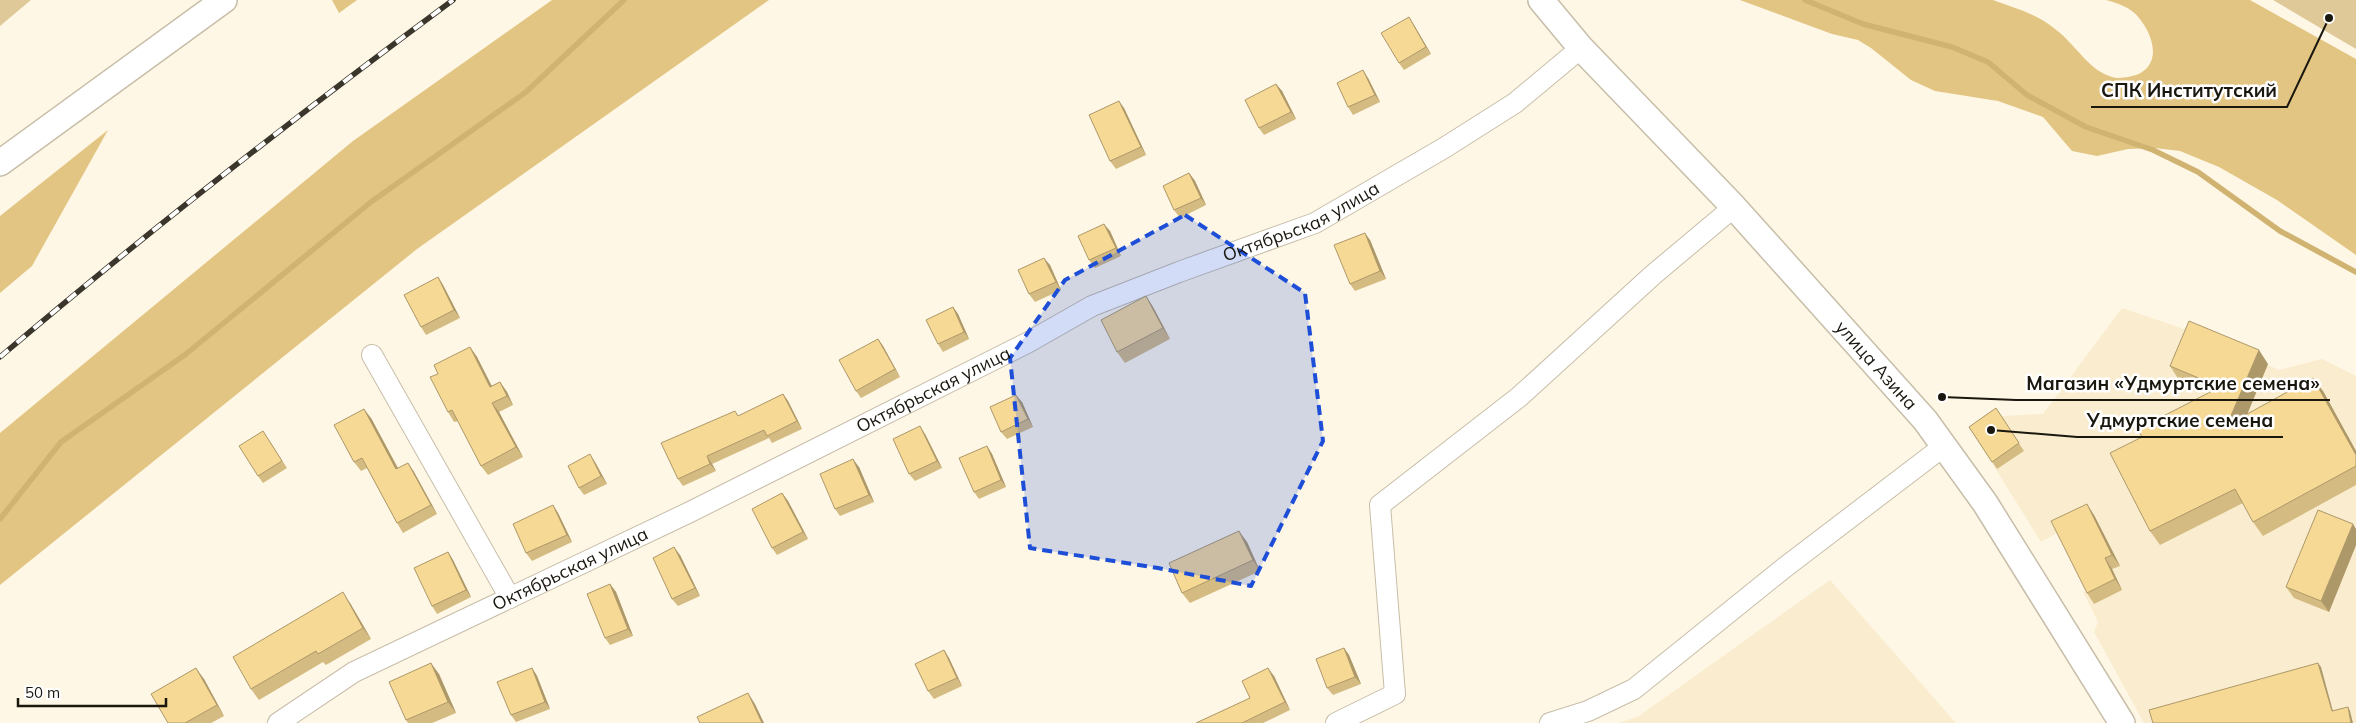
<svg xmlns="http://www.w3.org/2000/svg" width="2356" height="723" font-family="Mulish,sans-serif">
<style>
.built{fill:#f9eccf}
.green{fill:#dfc999}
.forest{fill:#e2c582}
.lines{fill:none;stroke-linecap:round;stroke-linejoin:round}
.stream{stroke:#d0b371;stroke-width:5.5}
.minor-casing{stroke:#c7bea9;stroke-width:22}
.tertiary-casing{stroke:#c7bea9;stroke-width:28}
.minor{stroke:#fff;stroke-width:20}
.tertiary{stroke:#fff;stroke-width:25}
.rail-casing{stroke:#3a362c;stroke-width:5.5}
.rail{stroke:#fff;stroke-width:4;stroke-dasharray:11;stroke-linecap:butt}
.wall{fill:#d4bb81}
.shaded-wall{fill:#ad9869}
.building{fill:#f7d996;stroke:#ad9869}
.marked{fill:#1d4ed8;fill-opacity:0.2;stroke:#1d4ed8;stroke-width:4;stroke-dasharray:10 6;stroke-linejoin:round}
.labels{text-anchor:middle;stroke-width:5;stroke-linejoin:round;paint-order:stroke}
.street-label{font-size:18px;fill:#1a170f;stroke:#fff}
.leader{fill:none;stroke:#1a170f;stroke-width:2}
.callout-dot{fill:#1a170f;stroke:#fff;stroke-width:2}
.callout-label{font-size:19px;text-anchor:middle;font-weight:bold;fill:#1a170f;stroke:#fff;stroke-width:5;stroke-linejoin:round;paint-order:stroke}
</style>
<rect width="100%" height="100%" fill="#fff7e5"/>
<!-- built -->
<path class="built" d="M 2122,308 L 2199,334 L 2279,370 L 2322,359 L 2356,376 L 2356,723 L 2144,723 L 2094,632 L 2098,622 L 2083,592 L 2087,591 L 2059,532 L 2041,542 L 1974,434 L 2001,416 L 2043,414 Z
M 1830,580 L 1956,723 L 1619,723 L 1639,716 Z"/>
<!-- green -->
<path class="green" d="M 0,0 L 31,0 L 0,26 Z
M 2273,0 L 2356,0 L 2356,49 Z"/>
<!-- forest -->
<path class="forest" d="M 332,0 L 357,0 L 339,13 Z
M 552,0 L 769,0 L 417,249 L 0,585 L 0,433 L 353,141 Z
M 1740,0 L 1993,0 C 2015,8 2037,14 2055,29 C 2076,44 2090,74 2117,78 C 2123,78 2130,77 2136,75 C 2162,65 2154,36 2139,18 C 2132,8 2118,3 2106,0 L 2250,0 L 2356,59 L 2356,255 L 2277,200 L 2219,167 L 2180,151 L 2155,148 L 2128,149 L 2097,156 L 2072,151 L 2043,117 L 1998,101 L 1935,91 L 1911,80 L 1871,48 L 1858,40 L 1832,34 Z
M 108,130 L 32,266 L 0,293 L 0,216 Z"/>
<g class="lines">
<!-- stream -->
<path class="stream" d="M 1805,0 L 1863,24 L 1952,47 L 1988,62 L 2027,95 L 2086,127 L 2153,150 L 2198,172 L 2280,231 L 2356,272
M 0,519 L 61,442 L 186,354 L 371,202 L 526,92 L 624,0"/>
<!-- minor casing -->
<g class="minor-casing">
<g id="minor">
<path d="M 372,355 L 510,598"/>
<path id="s1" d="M 278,723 L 354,672 L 690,512 L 1027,343 L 1092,306 L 1179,272 L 1315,223 L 1444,148 L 1515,103 L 1581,48"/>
<path d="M 1336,723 L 1395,694 L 1380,505 L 1519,397 L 1654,274 L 1734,207"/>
<path d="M 1550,723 L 1588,711 L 1634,689 L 1784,568 L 1944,446"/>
</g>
</g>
<!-- tertiary casing -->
<g class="tertiary-casing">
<g id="tertiary">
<path id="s2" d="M 1541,0 L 1581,48 L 1734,207 L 1925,420 L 1985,503 L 2122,723"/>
<path d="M 0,163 L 224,0"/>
</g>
</g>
<!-- minor -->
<use href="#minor" class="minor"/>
<!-- tertiary -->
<use href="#tertiary" class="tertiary"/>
<!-- rail casing -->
<g class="rail-casing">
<path id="rail" d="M 0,357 C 147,232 299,114 453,0"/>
</g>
<!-- rail -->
<use href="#rail" class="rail"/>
</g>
<!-- wall -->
<path class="wall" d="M 1409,17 L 1431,54 L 1404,70 L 1399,63 Z
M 1368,78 L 1380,102 L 1353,115 L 1348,107 Z
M 1276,84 L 1282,91 L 1296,119 L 1264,135 L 1259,128 Z
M 1124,108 L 1146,155 L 1116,169 L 1110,161 Z
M 1189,173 L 1195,181 L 1206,205 L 1180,218 L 1174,210 Z
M 1110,231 L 1121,256 L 1095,268 L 1089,260 Z
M 1370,240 L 1386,279 L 1355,291 L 1350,284 Z
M 1050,265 L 1061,290 L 1035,302 L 1029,294 Z
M 438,277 L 443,285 L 460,318 L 426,335 L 421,327 Z
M 1146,296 L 1153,307 L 1170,339 L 1125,363 L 1117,352 Z
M 953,307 L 958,314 L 969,339 L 943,352 L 938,344 Z
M 878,339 L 883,346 L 900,377 L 861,398 L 856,391 Z
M 470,347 L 477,357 L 491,386 L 500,382 L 507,392 L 513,405 L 499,412 L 523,457 L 488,475 L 481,466 L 458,421 L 454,422 L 448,412 L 438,374 Z
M 2268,364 L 2247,414 L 2323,391 L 2356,451 L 2356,485 L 2263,536 L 2253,522 L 2243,503 L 2160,545 L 2150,531 L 2142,437 L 2210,392 L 2179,380 L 2170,366 Z
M 783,394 L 788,401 L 802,429 L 772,443 L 769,438 L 712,464 L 716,471 L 683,486 L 678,479 L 738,416 Z
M 1022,402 L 1033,427 L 1007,439 L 1001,432 Z
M 1996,408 L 2024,451 L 1997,469 L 1969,427 Z
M 371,418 L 398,468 L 408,463 L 414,472 L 437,514 L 403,533 L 397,523 L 367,468 L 361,471 L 354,462 Z
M 263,431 L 287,468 L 263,483 L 258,476 Z
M 925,434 L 942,468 L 915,481 L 909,474 Z
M 987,446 L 992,454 L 1006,487 L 979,499 L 974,492 Z
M 595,462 L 607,484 L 584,495 L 579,488 Z
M 859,467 L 874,502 L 840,516 L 835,509 Z
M 782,493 L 788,501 L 808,539 L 777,555 L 772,548 Z
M 553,505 L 558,513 L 572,542 L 532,561 L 526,553 Z
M 2094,515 L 2120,566 L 2112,569 L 2122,590 L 2094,604 L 2087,593 Z
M 2356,529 L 2356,545 L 2329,612 L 2294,598 L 2286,587 Z
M 1247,542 L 1260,571 L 1190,603 L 1182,593 Z
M 448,552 L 453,560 L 471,597 L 437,614 L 432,606 Z
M 680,555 L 700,596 L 678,606 L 672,599 Z
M 610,584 L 616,592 L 633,636 L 610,645 L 605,638 Z
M 350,603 L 371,639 L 326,665 L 323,662 L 259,700 L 251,689 Z
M 1344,648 L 1349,655 L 1361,684 L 1333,695 L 1327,688 Z
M 944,650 L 949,658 L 962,686 L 934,699 L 928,691 Z
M 532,668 L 537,676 L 550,709 L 516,722 L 511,715 Z
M 439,674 L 456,713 L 432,723 L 408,723 L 406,720 Z
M 1274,676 L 1290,710 L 1263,723 L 1196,723 L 1250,698 Z
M 204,679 L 224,716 L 211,723 L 168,723 Z"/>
<!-- shaded-wall -->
<path class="shaded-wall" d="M 1409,17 L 1414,25 L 1431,54 L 1426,47 Z
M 1363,70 L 1368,78 L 1380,102 L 1375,95 Z
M 1276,84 L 1282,91 L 1296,119 L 1291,112 Z
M 1119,101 L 1124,108 L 1146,155 L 1141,147 Z
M 1189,173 L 1195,181 L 1206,205 L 1201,198 Z
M 1104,224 L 1110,231 L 1121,256 L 1116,248 Z
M 1365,233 L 1370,240 L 1386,279 L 1380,271 Z
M 1044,258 L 1050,265 L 1061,290 L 1056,282 Z
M 438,277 L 443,285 L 460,318 L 454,310 Z
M 1146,296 L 1153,307 L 1170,339 L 1163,328 Z
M 953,307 L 958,314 L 969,339 L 964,332 Z
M 878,339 L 883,346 L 900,377 L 895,369 Z
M 470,347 L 477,357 L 497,396 L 490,387 Z
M 2259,350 L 2268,364 L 2237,439 L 2227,425 Z
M 2313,378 L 2323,391 L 2356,451 L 2356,455 Z
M 500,382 L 507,392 L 513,405 L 507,396 Z
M 783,394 L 788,401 L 802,429 L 797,421 Z
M 1016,395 L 1022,402 L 1033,427 L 1028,419 Z
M 492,403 L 499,412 L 523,457 L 516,447 Z
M 364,409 L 371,418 L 403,478 L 396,469 Z
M 920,426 L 925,434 L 942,468 L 937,461 Z
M 987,446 L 992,454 L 1006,487 L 1001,480 Z
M 590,454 L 595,462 L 607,484 L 601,476 Z
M 707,456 L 712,464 L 716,471 L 710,464 Z
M 853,459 L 859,467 L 874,502 L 869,495 Z
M 408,463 L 414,472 L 437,514 L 431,505 Z
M 782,493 L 788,501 L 808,539 L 803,532 Z
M 2087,504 L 2094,515 L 2120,566 L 2112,555 Z
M 553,505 L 558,513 L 572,542 L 567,535 Z
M 2353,524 L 2356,529 L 2356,545 L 2329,612 L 2321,601 Z
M 1239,531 L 1247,542 L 1260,571 L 1253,560 Z
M 674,547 L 680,555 L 700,596 L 695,588 Z
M 448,552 L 453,560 L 471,597 L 466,590 Z
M 2105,558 L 2112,569 L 2122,590 L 2115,579 Z
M 610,584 L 616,592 L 633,636 L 628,629 Z
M 343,592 L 350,603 L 371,639 L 363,628 Z
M 1344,648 L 1349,655 L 1361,684 L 1355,677 Z
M 944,650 L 949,658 L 962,686 L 957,678 Z
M 431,663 L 439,674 L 456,713 L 448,702 Z
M 2318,663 L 2321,667 L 2334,715 L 2332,711 Z
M 196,668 L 204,679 L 224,716 L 217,705 Z
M 532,668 L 537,676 L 550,709 L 545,702 Z
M 1268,668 L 1274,676 L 1290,710 L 1285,702 Z
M 748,693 L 755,704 L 764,723 L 762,723 Z
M 2348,707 L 2350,711 L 2353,723 L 2351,723 Z"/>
<!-- building -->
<path class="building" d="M 1409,17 L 1426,47 L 1399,63 L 1381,33 Z
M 1363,70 L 1375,95 L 1348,107 L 1337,83 Z
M 1276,84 L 1291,112 L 1259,128 L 1245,100 Z
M 1119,101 L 1141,147 L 1110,161 L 1089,115 Z
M 1189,173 L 1201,198 L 1174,210 L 1163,186 Z
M 1104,224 L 1116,248 L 1089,260 L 1078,236 Z
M 1365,233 L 1380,271 L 1350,284 L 1334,245 Z
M 1044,258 L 1056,282 L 1029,294 L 1018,270 Z
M 438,277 L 454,310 L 421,327 L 404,295 Z
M 1146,296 L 1163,328 L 1117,352 L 1101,320 Z
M 953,307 L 964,332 L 938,344 L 926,320 Z
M 2189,321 L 2259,350 L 2227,425 L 2313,378 L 2356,455 L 2356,466 L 2253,522 L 2235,489 L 2150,531 L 2110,453 L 2142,437 L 2138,429 L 2220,387 L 2170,366 Z
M 878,339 L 895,369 L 856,391 L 839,360 Z
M 470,347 L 490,387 L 500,382 L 507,396 L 492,403 L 516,447 L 481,466 L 452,410 L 448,412 L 430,377 L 438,374 L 434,365 Z
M 783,394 L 797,421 L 767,436 L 764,430 L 707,456 L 710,464 L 678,479 L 661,443 L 735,411 L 738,416 Z
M 1016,395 L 1028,419 L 1001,432 L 990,407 Z
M 1996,408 L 2019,443 L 1992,462 L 1969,427 Z
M 364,409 L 396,469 L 408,463 L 431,505 L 397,523 L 362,458 L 354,462 L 334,425 Z
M 920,426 L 937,461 L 909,474 L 893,439 Z
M 263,431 L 282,461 L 258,476 L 239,446 Z
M 987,446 L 1001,480 L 974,492 L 959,458 Z
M 590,454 L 601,476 L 579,488 L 568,466 Z
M 853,459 L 869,495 L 835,509 L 820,474 Z
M 782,493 L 803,532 L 772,548 L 752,509 Z
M 2087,504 L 2112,555 L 2105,558 L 2115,579 L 2087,593 L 2051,521 Z
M 553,505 L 567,535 L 526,553 L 513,524 Z
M 2318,510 L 2353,524 L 2321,601 L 2286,587 Z
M 1239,531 L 1253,560 L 1182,593 L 1169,563 Z
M 674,547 L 695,588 L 672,599 L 653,558 Z
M 448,552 L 466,590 L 432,606 L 414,568 Z
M 610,584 L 628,629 L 605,638 L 587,594 Z
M 343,592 L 363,628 L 318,654 L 316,651 L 251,689 L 233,657 Z
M 1344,648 L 1355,677 L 1327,688 L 1316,659 Z
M 944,650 L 957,678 L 928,691 L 915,664 Z
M 431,663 L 448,702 L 406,720 L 389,682 Z
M 2318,663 L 2332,711 L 2348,707 L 2351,723 L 2153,723 L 2149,710 Z
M 196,668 L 217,705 L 185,723 L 168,723 L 151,694 Z
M 532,668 L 545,702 L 511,715 L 497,682 Z
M 1268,668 L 1285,702 L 1242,723 L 1196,723 L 1250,698 L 1242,681 Z
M 748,693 L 762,723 L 700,723 L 697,717 Z"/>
<!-- marked area -->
<path class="marked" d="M 1185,215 L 1305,293 L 1323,441 L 1251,586 L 1158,568 L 1030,548 L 1010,358 L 1065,280 Z"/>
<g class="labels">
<!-- street labels -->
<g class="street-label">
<text dy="6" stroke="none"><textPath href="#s1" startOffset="1141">Октябрьская улица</textPath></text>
<text dy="6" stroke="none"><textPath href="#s2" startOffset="496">улица Азина</textPath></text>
<text dy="6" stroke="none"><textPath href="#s1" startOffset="736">Октябрьская улица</textPath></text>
<text dy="6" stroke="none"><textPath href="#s1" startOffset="331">Октябрьская улица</textPath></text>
</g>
</g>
<!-- callouts -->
<path class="leader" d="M2329 18L2287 107H2091M1942 397L2016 400H2330M1991 430L2077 437H2283"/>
<g class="callout-dot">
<circle cx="2329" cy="18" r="5"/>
<circle cx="1942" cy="397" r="5"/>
<circle cx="1991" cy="430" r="5"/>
</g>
<g class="callout-label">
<text x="2189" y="97">СПК Институтский</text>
<text x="2173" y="390">Магазин «Удмуртские семена»</text>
<text x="2180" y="427">Удмуртские семена</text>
</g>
<!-- scale -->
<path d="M18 698v8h148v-8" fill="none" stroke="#1a170f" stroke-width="2.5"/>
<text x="25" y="698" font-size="15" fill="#1a170f" stroke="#ffffff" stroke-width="4" paint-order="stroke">50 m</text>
</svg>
